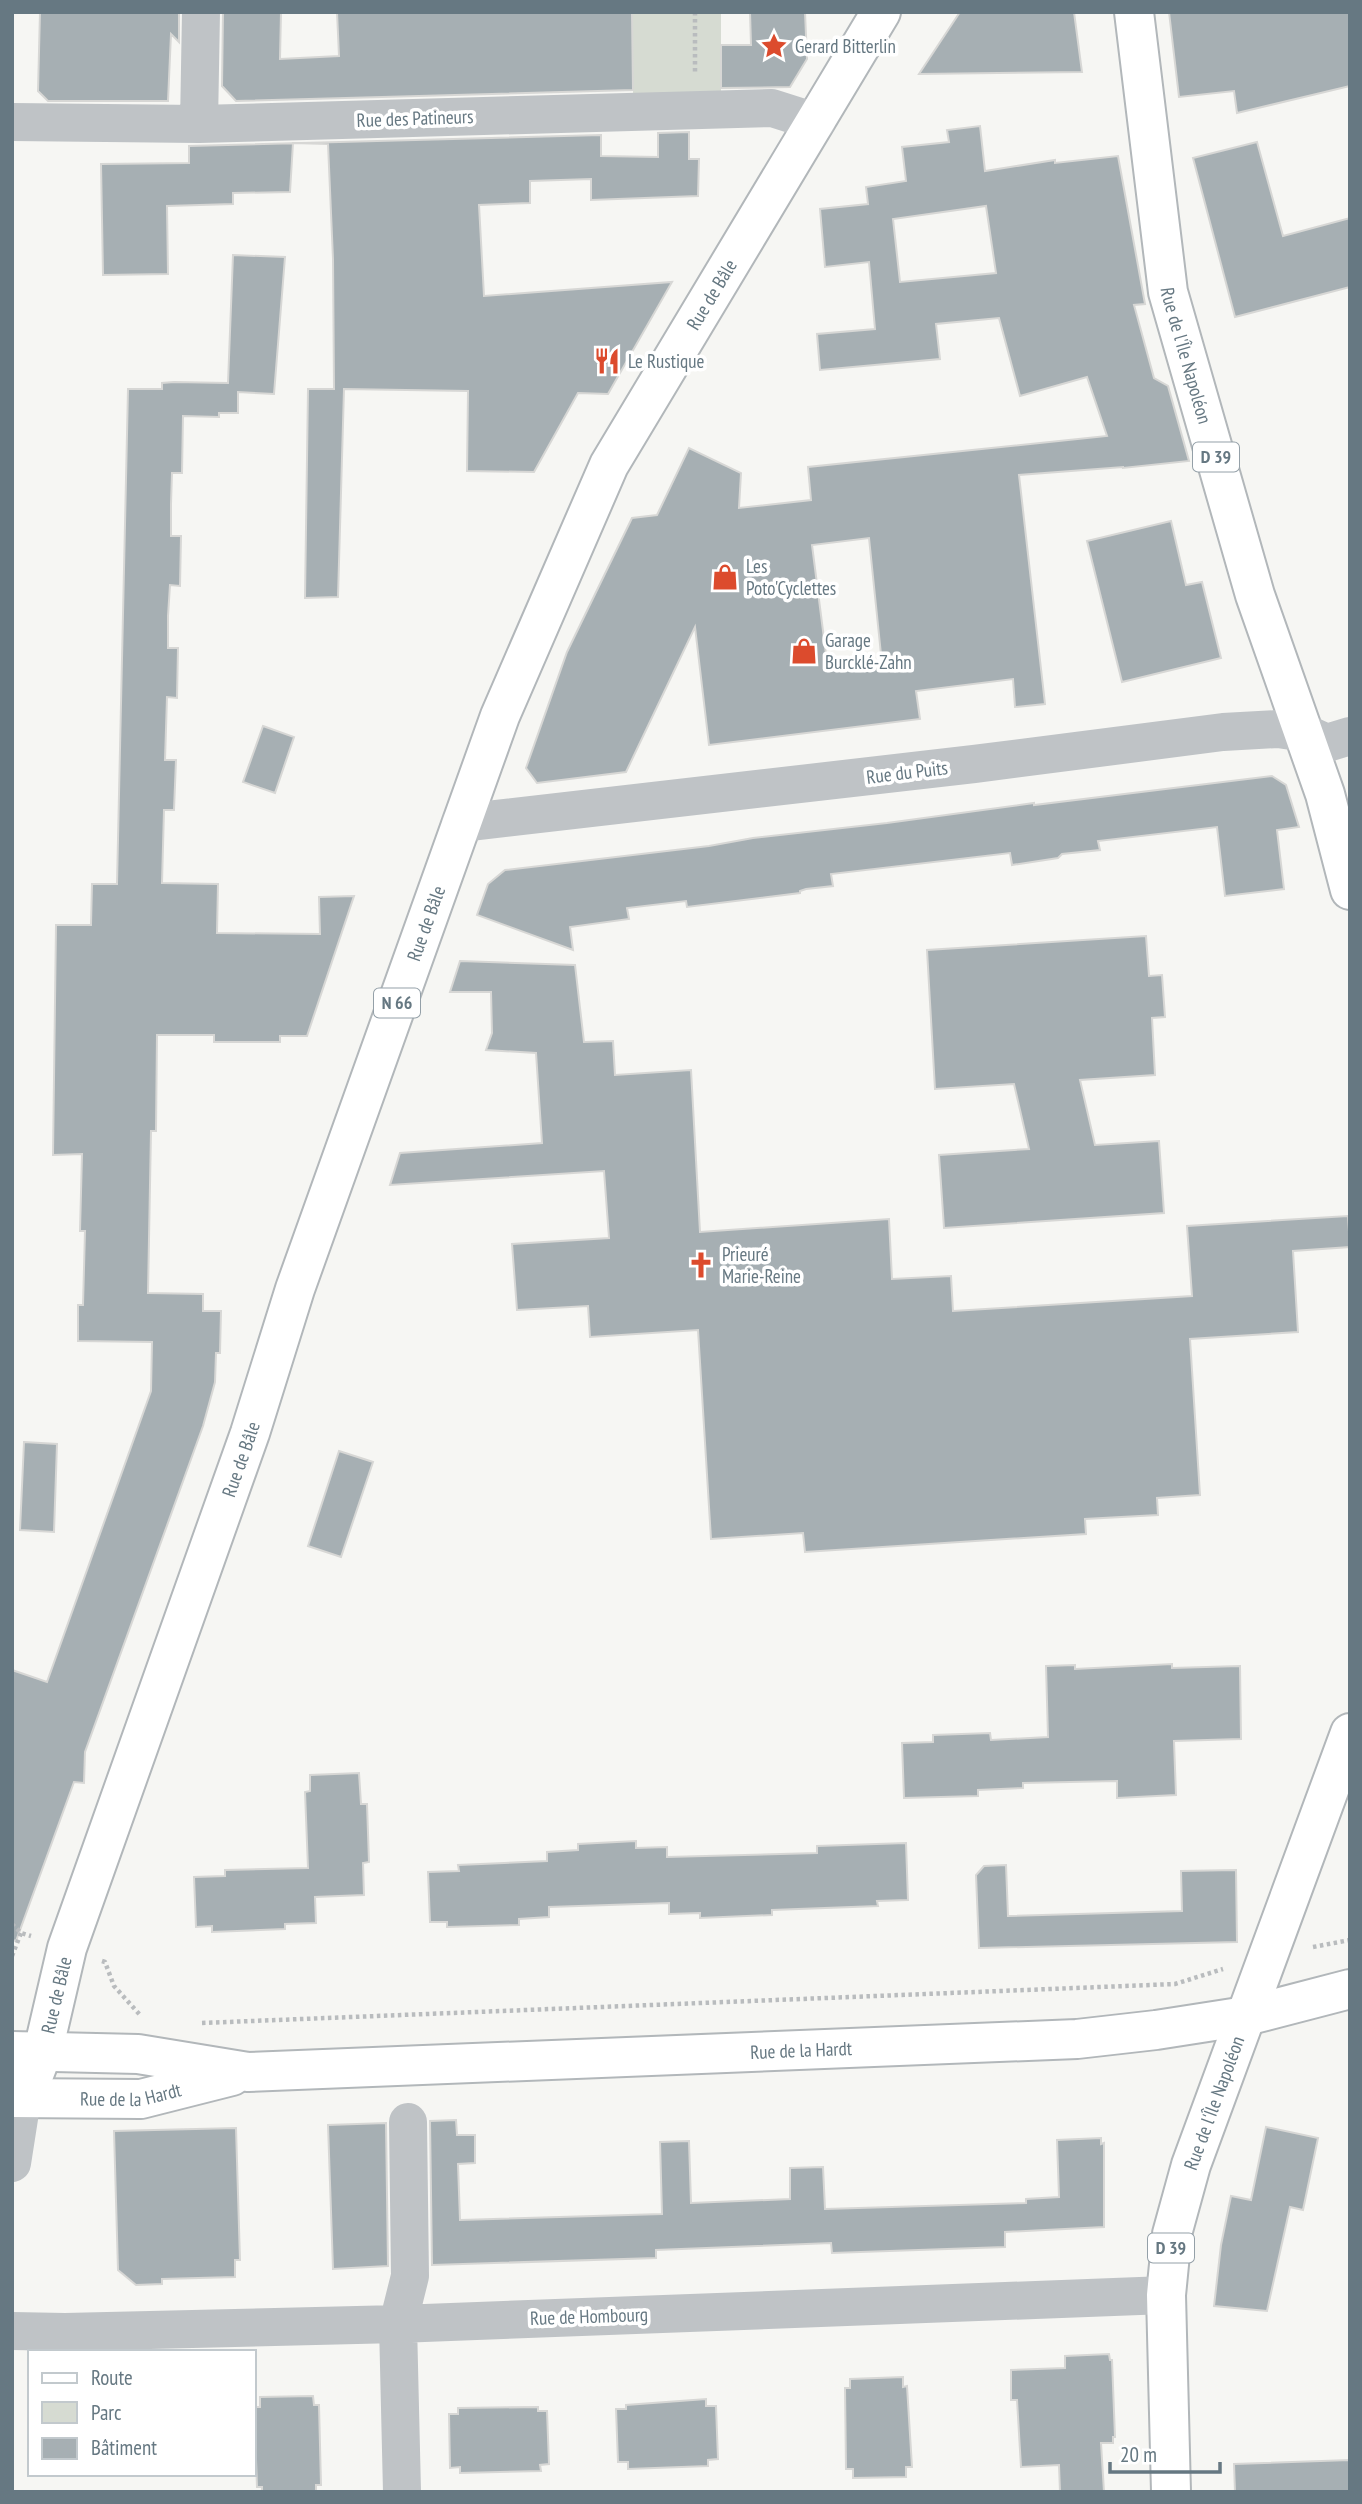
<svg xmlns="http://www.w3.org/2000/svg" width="1362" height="2504" font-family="'PT Sans Narrow',sans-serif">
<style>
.green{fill:#d6dbd2}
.building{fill:#a6afb3;stroke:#d7d7d5;stroke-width:2;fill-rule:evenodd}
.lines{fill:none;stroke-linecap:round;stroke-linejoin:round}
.major-casing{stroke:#b2b7ba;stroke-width:42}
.path{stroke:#b9bcbe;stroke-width:4.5;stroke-dasharray:3.5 3.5;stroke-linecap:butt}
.minor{stroke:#bfc3c6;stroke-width:38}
.major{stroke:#fff;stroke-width:38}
.labels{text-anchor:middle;stroke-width:7;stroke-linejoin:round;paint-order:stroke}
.shield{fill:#fff;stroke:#94a0a8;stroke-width:2}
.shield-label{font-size:18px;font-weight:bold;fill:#667882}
.poi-label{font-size:19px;fill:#667882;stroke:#fff;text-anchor:start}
.street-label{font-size:19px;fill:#667882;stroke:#fff}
</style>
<rect width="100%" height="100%" fill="#f6f6f3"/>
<!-- green -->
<path class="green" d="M 633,12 L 721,12 L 721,109 L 633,112 Z"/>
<!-- building -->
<path class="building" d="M 40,12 L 179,12 L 179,42 L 171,34 L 168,101 L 48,101 L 38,91 Z
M 223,12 L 281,12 L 280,59 L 339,56 L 337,12 L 632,12 L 633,90 L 236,101 L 222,86 Z
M 750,12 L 805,12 L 807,59 L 790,87 L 721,88 L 721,45 L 751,45 Z
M 960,12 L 1074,12 L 1082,72 L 919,74 Z
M 1169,12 L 1350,12 L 1350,86 L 1237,113 L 1234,91 L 1179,97 Z
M 980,126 L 985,171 L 1055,160 L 1055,163 L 1118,156 L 1145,304 L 1134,305 L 1154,378 L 1168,386 L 1189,461 L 1123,468 L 1123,467 L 1019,475 L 1045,704 L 1015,707 L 1013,679 L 916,691 L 920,719 L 709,745 L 695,627 L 626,772 L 537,783 L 526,768 L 567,652 L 632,518 L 657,515 L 689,448 L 741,473 L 739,508 L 811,500 L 808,467 L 1107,436 L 1087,377 L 1020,396 L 999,318 L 936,324 L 940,359 L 820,370 L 817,334 L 875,329 L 869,262 L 825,267 L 820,209 L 868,204 L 866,187 L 906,181 L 902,147 L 949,142 L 947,130 ZM 986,206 L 996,273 L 900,282 L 893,219 ZM 869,538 L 882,664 L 828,670 L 812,545 Z
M 689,132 L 689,159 L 699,159 L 698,196 L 591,200 L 591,179 L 530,181 L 530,203 L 479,205 L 484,296 L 672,282 L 608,394 L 578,393 L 534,472 L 467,471 L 468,391 L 344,389 L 338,597 L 305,598 L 308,389 L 334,389 L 333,259 L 328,144 L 293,143 L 290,192 L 233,193 L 233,204 L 167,206 L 168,274 L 103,275 L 101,164 L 189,163 L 189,146 L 601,135 L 601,156 L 658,157 L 658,133 Z
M 1257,142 L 1283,236 L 1350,218 L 1350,287 L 1235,317 L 1193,158 Z
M 233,255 L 285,257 L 274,394 L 238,392 L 238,413 L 219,413 L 219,417 L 183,416 L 182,473 L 172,473 L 171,504 L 171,536 L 181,536 L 180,586 L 170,585 L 168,616 L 168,648 L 178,648 L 177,698 L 167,697 L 166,729 L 165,760 L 176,760 L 174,810 L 164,810 L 162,883 L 218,884 L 217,933 L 320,934 L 319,897 L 354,896 L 307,1036 L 280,1036 L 280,1042 L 214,1042 L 214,1035 L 157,1035 L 156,1131 L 151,1131 L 148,1293 L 203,1294 L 203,1311 L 221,1311 L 220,1353 L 216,1353 L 215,1382 L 203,1426 L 85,1752 L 84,1783 L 74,1782 L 16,1941 L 12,1940 L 12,1670 L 47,1682 L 151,1391 L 152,1342 L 78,1341 L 78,1305 L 83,1305 L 85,1231 L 80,1231 L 82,1154 L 53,1155 L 56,925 L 91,925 L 92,884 L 117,884 L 128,389 L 162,389 L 162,383 L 174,382 L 228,383 Z
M 1171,521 L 1186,585 L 1202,582 L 1221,658 L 1122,682 L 1087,541 Z
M 263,726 L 294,737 L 275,793 L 243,782 Z
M 1272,776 L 1286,785 L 1299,827 L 1277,830 L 1284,889 L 1225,896 L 1217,827 L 1098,841 L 1100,850 L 1062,854 L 1058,858 L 1012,865 L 1010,853 L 831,874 L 833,886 L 806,889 L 800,891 L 800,893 L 687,907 L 686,901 L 627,908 L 629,919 L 570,927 L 573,950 L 477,915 L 488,884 L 505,870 L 709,846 L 753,838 L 887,823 L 1034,803 L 1034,805 Z
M 1146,936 L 1149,976 L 1162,975 L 1165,1017 L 1152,1018 L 1155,1075 L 1080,1080 L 1095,1145 L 1159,1141 L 1164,1213 L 944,1228 L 939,1155 L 1029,1149 L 1014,1084 L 935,1089 L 927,950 Z
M 460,961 L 575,965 L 584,1042 L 613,1041 L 615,1075 L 691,1070 L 700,1232 L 889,1219 L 892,1279 L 951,1276 L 953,1311 L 1192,1296 L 1187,1226 L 1348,1216 L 1350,1247 L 1293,1251 L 1298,1332 L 1190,1339 L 1200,1495 L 1157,1498 L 1158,1515 L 1085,1519 L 1086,1534 L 805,1552 L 803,1533 L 711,1539 L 698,1330 L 590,1337 L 588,1306 L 517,1310 L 512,1244 L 609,1238 L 604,1171 L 390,1185 L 400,1153 L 542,1143 L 536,1053 L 486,1050 L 492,1033 L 491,992 L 450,992 Z
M 24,1442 L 57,1444 L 54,1532 L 20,1530 Z
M 339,1451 L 373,1462 L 341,1557 L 308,1546 Z
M 1172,1664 L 1172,1668 L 1240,1666 L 1241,1739 L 1174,1741 L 1176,1795 L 1117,1798 L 1117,1781 L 1023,1783 L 1023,1788 L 978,1790 L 978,1796 L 904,1798 L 902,1743 L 933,1742 L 933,1735 L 990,1733 L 991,1740 L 1048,1737 L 1046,1666 L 1075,1665 L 1075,1669 Z
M 359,1773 L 361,1804 L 367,1804 L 369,1862 L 363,1863 L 364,1895 L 315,1897 L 316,1923 L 285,1924 L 285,1929 L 212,1932 L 212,1926 L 196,1927 L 194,1877 L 225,1876 L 225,1870 L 308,1868 L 305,1792 L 310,1791 L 310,1775 Z
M 636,1841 L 636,1848 L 667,1847 L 667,1857 L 817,1853 L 817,1846 L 906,1843 L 908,1900 L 877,1901 L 878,1906 L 772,1910 L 772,1915 L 700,1918 L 700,1913 L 669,1914 L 669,1903 L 549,1907 L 549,1917 L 519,1919 L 519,1925 L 447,1927 L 447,1922 L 430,1922 L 428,1872 L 459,1871 L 458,1865 L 547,1861 L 547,1852 L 578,1850 L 578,1844 Z
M 1006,1865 L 1008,1916 L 1182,1911 L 1181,1871 L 1236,1870 L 1237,1942 L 979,1948 L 976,1875 L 984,1866 Z
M 456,2120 L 457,2135 L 475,2135 L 475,2163 L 458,2164 L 460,2220 L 662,2214 L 660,2142 L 689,2141 L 691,2203 L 790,2199 L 790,2168 L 823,2167 L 825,2209 L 1026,2203 L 1026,2199 L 1059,2197 L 1057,2140 L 1101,2138 L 1101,2144 L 1104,2143 L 1104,2227 L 1005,2232 L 1005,2247 L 832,2253 L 831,2243 L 656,2250 L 656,2258 L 432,2265 L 430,2121 Z
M 386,2123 L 388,2266 L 333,2269 L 328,2125 Z
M 1266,2127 L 1318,2138 L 1303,2210 L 1290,2207 L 1267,2311 L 1214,2306 L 1221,2245 L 1231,2196 L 1251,2200 Z
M 236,2128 L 240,2260 L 235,2260 L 235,2277 L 162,2279 L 162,2284 L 136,2285 L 118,2270 L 114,2131 Z
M 1109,2354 L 1110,2360 L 1112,2360 L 1115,2437 L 1113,2437 L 1113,2443 L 1101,2443 L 1104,2492 L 1060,2492 L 1059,2465 L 1021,2467 L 1017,2400 L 1011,2400 L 1011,2370 L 1065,2368 L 1065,2356 Z
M 903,2377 L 903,2387 L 907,2386 L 912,2467 L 906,2467 L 906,2477 L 853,2478 L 853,2469 L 846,2469 L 845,2388 L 850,2388 L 850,2379 Z
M 313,2396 L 314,2405 L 319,2405 L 321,2485 L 316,2485 L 316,2492 L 262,2492 L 262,2487 L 257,2487 L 254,2407 L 260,2407 L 260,2397 Z
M 706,2399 L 706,2406 L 716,2406 L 718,2459 L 708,2460 L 708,2466 L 628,2469 L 628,2462 L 618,2462 L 616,2409 L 626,2409 L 626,2405 Z
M 538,2407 L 538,2411 L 547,2411 L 549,2464 L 540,2465 L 541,2471 L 460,2473 L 460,2467 L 450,2468 L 449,2414 L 458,2414 L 458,2408 Z
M 1350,2460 L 1350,2492 L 1235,2492 L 1234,2464 Z"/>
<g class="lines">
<!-- major casing -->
<g class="major-casing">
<g id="major">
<path id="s1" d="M 1134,12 L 1168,292 L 1255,595 L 1325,794 L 1350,890"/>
<path id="s2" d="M 12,2051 L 138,2054 L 248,2072 L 1077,2039 L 1156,2030 L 1246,2016 L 1350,1989"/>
<path id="s3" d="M 12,2082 L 35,2072 L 43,2051 L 67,1948 L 250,1433 L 295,1289 L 500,716 L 609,465 L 881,12"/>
<path id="s4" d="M 12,2098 L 141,2099 L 232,2076"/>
<path id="s5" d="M 1171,2492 L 1166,2295 L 1172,2234 L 1191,2165 L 1350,1733"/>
</g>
</g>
<!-- path -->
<path class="path" d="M 695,12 L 695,74
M 12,1924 L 21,1933 L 31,1936
M 1313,1947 L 1350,1940
M 12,1956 L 21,1933
M 102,1961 L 105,1962 L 114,1986 L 141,2016
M 202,2023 L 1175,1984 L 1223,1969"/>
<!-- minor -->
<path class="minor" d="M 12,122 L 199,124 L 772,108 L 816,122
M 199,124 L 201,12
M 461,823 L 974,764 L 1223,732 L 1278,729 L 1305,733 L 1327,743 L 1350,736
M 12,2163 L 22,2099
M 12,2331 L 65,2332 L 398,2324 L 1166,2295
M 402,2492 L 398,2324 L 410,2276 L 408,2122"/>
<!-- major -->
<use href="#major" class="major"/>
</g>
<!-- icons -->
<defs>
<g id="sight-bare" transform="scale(2.1)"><path d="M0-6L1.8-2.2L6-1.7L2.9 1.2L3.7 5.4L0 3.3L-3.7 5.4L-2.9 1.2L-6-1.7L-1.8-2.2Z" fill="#dc4b2d" stroke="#fff" stroke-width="2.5" paint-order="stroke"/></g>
<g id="restaurant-bare" transform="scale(2.1)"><path d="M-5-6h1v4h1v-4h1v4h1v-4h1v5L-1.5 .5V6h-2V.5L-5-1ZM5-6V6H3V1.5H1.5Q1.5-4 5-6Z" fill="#dc4b2d" stroke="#fff" stroke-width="2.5" paint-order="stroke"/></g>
<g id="shop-bare" transform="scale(2.1)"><path d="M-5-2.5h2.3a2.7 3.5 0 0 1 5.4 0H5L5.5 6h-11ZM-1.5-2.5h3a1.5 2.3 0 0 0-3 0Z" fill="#dc4b2d" stroke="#fff" stroke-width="2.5" paint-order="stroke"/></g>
<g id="church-bare" transform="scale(2.1)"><path d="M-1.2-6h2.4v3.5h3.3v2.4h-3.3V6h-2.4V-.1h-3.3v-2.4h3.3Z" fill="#dc4b2d" stroke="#fff" stroke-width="2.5" paint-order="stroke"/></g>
</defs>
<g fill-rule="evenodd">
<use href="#sight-bare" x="774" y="46"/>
<use href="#restaurant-bare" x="607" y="361"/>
<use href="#shop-bare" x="725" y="577"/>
<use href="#shop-bare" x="804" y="651"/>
<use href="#church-bare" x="701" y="1265"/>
</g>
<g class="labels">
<!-- shield labels -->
<g class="shield">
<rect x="1193" y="442.5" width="46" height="29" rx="5"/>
<rect x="374" y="988.5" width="46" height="29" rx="5"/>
<rect x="1148" y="2233.5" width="46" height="29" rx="5"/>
</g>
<g class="shield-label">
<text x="1216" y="463">D 39</text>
<text x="397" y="1009">N 66</text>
<text x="1171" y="2254">D 39</text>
</g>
<!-- poi labels -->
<g class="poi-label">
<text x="795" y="53">Gerard Bitterlin</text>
<text x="628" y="368">Le Rustique</text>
<text x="746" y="573">Les<tspan x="746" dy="22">Poto'Cyclettes</tspan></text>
<text x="825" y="647">Garage<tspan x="825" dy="22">Burcklé-Zahn</tspan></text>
<text x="722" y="1261">Prieuré<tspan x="722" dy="22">Marie-Reine</tspan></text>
</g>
<!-- street labels -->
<g class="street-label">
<text transform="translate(415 118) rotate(-2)" y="7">Rue des Patineurs</text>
<text dy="7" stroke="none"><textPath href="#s3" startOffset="1932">Rue de Bâle</textPath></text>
<text dy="7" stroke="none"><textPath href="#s1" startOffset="348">Rue de l'Île Napoléon</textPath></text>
<text transform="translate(907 772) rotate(-7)" y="7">Rue du Puits</text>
<text dy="7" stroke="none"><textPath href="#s3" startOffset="1239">Rue de Bâle</textPath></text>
<text dy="7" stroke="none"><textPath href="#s3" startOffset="672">Rue de Bâle</textPath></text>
<text dy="7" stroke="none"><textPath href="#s3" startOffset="105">Rue de Bâle</textPath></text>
<text dy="7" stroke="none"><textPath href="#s2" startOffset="791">Rue de la Hardt</textPath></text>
<text dy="7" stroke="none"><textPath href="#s4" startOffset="119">Rue de la Hardt</textPath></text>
<text dy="7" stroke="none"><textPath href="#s5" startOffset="396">Rue de l'Île Napoléon</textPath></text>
<text transform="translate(589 2316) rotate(-2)" y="7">Rue de Hombourg</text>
</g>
</g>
<!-- border -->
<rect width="1362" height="2504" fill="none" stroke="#667882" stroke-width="28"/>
<!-- legend -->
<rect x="28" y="2350" width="228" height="126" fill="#ffffff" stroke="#c2c9cd" stroke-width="2"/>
<rect x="42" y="2373" width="35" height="10" fill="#ffffff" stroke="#c2c9cd" stroke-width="2"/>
<text x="91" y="2385" font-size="21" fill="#667882">Route</text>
<rect x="42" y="2402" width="35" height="21" fill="#d6dbd2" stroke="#c2c9cd" stroke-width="2"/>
<text x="91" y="2420" font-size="21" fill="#667882">Parc</text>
<rect x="42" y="2438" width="35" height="21" fill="#a6afb3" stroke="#c2c9cd" stroke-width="2"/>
<text x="91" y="2455" font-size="21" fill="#667882">Bâtiment</text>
<!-- scale -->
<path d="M1110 2462v10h110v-10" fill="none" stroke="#667882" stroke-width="3.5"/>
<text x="1120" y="2462" font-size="21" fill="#667882" stroke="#ffffff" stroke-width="5" paint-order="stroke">20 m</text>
</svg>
